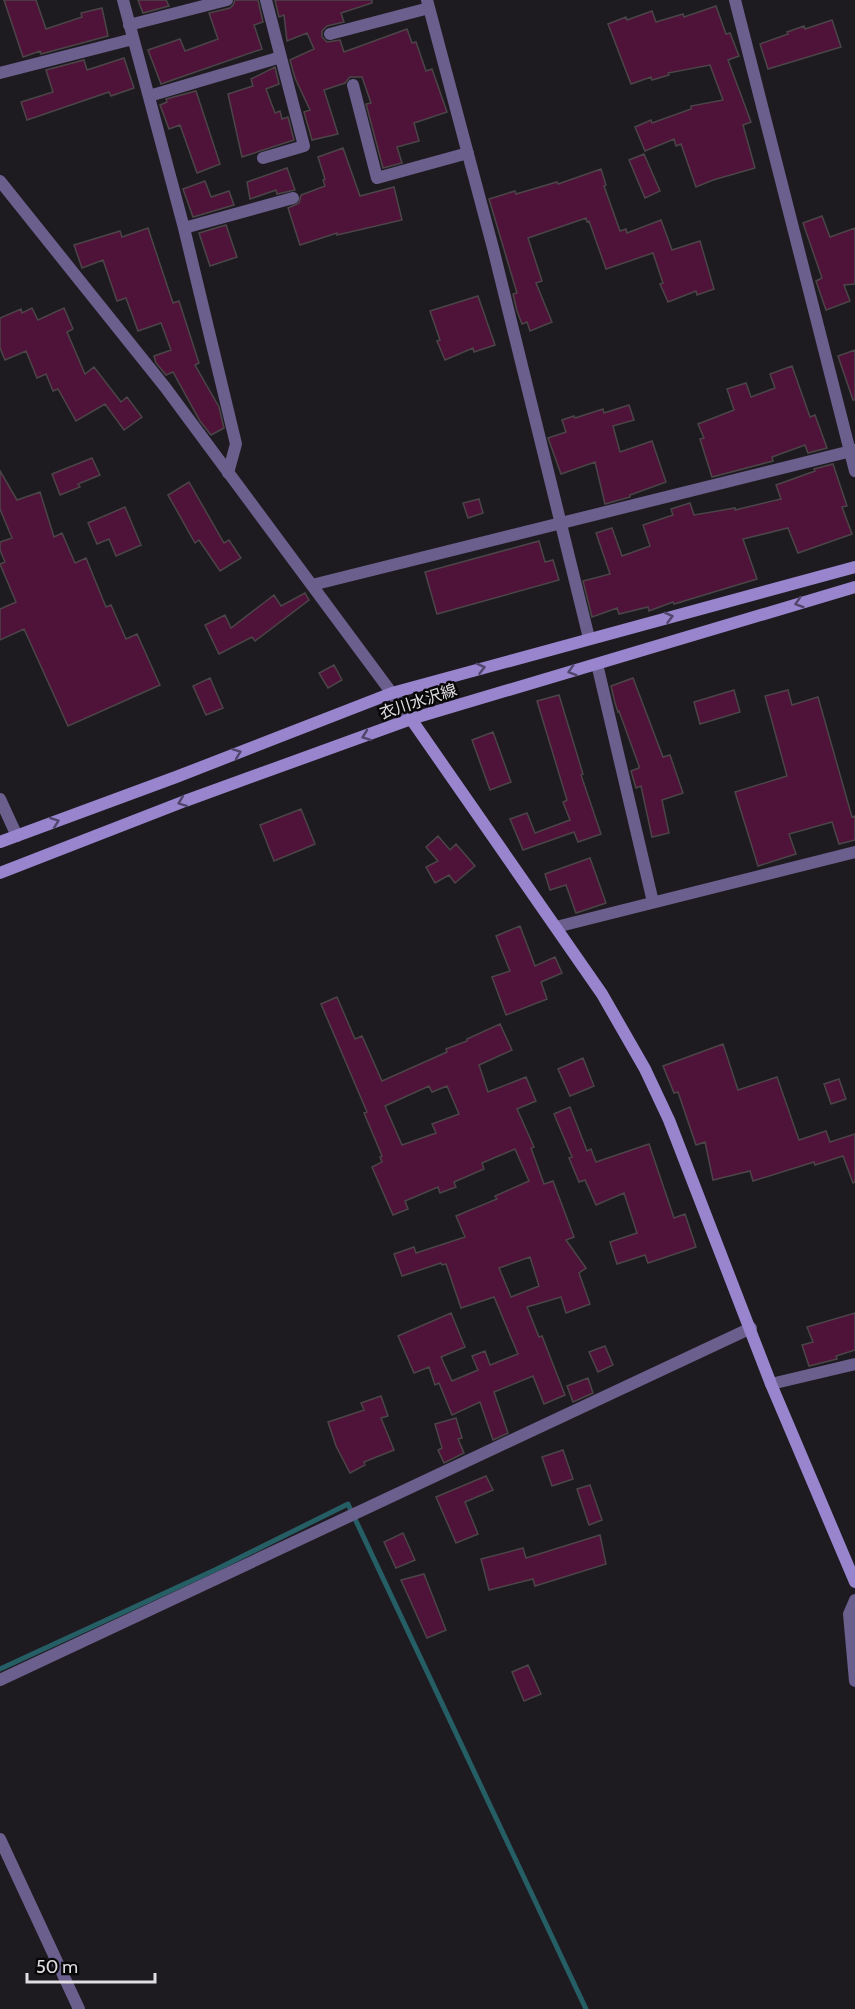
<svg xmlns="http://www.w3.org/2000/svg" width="855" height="2009" font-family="Cabin,'Noto Sans JP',sans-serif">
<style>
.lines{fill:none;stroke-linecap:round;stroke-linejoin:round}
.stream{stroke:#265e66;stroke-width:5}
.building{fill:#4f1339;stroke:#4b4548;stroke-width:1.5;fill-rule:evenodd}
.street{stroke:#6b5f8d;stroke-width:12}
.secondary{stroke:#9885ce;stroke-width:12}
.oneway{stroke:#50466b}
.labels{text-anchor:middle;stroke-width:5;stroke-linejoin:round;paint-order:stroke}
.street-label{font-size:16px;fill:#e0dee2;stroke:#080708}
</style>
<rect width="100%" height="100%" fill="#1e1b20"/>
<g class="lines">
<!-- stream -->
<path class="stream" d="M 0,1669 L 217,1569 L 348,1504 L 586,2009"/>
</g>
<!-- building -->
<path class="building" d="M 4,0 L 36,0 L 46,29 L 82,17 L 81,13 L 102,8 L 108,36 L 41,54 L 40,51 L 23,57 Z
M 138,0 L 166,0 L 169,6 L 143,13 Z
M 235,0 L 258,0 L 263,22 L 254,25 L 262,49 L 161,84 L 148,50 L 180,39 L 185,51 L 218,39 L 209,13 L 230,8 L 233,5 Z
M 275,0 L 372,0 L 372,3 L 341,13 L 344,22 L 327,26 L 322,31 L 322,37 L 327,42 L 340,40 L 344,52 L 407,29 L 412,43 L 416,42 L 426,71 L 432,69 L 447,112 L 414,123 L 419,141 L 397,147 L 402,163 L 383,168 L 366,104 L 371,103 L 362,77 L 350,77 L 345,83 L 324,90 L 338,134 L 312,140 L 304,112 L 310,110 L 295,78 L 290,60 L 314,49 L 307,33 L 287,41 L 284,15 L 279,17 Z
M 716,6 L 726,34 L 730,33 L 739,56 L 728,60 L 751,122 L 743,125 L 755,168 L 713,180 L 696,187 L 681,144 L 676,146 L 674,139 L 645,151 L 635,127 L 651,120 L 652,123 L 691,109 L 691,106 L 723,100 L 710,65 L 668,73 L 669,75 L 652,80 L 651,77 L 631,84 L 608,24 L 626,17 L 627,20 L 652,11 L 656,22 L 683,14 L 684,17 Z
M 832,20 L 841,47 L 768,69 L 760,44 L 788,34 L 787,32 L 804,26 L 805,29 Z
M 124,58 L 134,88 L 111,96 L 109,92 L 27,120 L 21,102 L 53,92 L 46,70 L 84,60 L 87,70 Z
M 275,67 L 279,84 L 266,89 L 275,113 L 280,111 L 282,119 L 288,117 L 294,140 L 242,157 L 228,94 L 253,86 L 251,79 Z
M 196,91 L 220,164 L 197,173 L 180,125 L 169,129 L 160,105 L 167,102 L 166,99 Z
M 343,148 L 360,196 L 394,187 L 402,220 L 337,235 L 337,233 L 300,245 L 288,208 L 299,203 L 301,195 L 325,186 L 323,180 L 325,179 L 318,157 Z
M 644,154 L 660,191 L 645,198 L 629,160 Z
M 287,168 L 295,190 L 277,194 L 276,190 L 250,199 L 247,182 Z
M 601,169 L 606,185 L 604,186 L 620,231 L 626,229 L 627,233 L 661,220 L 672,250 L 700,241 L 714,289 L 697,295 L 696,291 L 668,302 L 660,284 L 663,283 L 653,253 L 606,269 L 589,221 L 587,222 L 586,218 L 528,238 L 542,281 L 536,283 L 552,322 L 530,331 L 527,322 L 522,324 L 517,311 L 513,294 L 517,293 L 489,199 L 515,191 L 516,194 L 557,182 L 558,184 Z
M 205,181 L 211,197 L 229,191 L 234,205 L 193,217 L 183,189 Z
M 822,216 L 830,237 L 855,228 L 855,284 L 844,285 L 850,301 L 826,310 L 816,281 L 822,278 L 803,223 Z
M 226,225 L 237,257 L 210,266 L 199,233 Z
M 148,228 L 173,303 L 179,301 L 199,363 L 195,365 L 219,407 L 224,428 L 211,435 L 200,421 L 173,372 L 166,375 L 156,363 L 154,356 L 171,350 L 161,323 L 138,331 L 126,298 L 117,301 L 103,260 L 82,268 L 74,245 L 120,231 L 122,237 Z
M 478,296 L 495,345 L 474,352 L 473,348 L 445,360 L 437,341 L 440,340 L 430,311 Z
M 32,308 L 38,320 L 64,308 L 73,329 L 67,332 L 85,374 L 94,367 L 121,402 L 127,397 L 142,417 L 124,430 L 105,404 L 76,421 L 58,389 L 53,391 L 46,374 L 37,378 L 26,351 L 5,360 L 0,348 L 0,318 L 21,309 L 22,313 Z
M 855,350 L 855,400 L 853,400 L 838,356 Z
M 792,366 L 810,417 L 815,415 L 827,448 L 808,453 L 805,445 L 772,457 L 773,461 L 712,477 L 700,439 L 704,438 L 698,424 L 734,410 L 727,389 L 746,383 L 751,397 L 775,388 L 770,374 Z
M 629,405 L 634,420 L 613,426 L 620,452 L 652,441 L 666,482 L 630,495 L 630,497 L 605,504 L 595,462 L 561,474 L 548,438 L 566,432 L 562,420 L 574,416 L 575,418 L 603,409 L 604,413 Z
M 92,458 L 100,475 L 78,484 L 80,487 L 60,495 L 52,474 Z
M 833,464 L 847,506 L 842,507 L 852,534 L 798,553 L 788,528 L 743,539 L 757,579 L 674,604 L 673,602 L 649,611 L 648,607 L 619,614 L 617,608 L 592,617 L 583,581 L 610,574 L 596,533 L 612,528 L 622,556 L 650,546 L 643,525 L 673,515 L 671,509 L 690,503 L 694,515 L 735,508 L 735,510 L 781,499 L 776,485 L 815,471 L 814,469 Z
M 0,471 L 17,500 L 40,492 L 54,537 L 62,533 L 75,563 L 86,558 L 106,607 L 111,605 L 126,639 L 137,634 L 160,685 L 68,726 L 24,629 L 0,640 L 0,609 L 16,602 L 0,564 L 5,562 L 0,550 L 0,542 L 12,538 L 0,509 Z
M 189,482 L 224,543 L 229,540 L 241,558 L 220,571 L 199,540 L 195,543 L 168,495 Z
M 479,499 L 483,513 L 468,518 L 463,503 Z
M 125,507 L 141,545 L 116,556 L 109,539 L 97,544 L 88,523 Z
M 539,541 L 545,562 L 553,560 L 559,580 L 437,614 L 425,572 Z
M 305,593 L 309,600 L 255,641 L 252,637 L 219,654 L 205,625 L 225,615 L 231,628 L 274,595 L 281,606 Z
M 334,665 L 342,680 L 328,688 L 319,673 Z
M 210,678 L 223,708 L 206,715 L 193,686 Z
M 633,678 L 663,757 L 670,755 L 683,793 L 662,800 L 669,833 L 652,837 L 641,786 L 636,788 L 631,771 L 639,768 L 639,766 L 619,711 L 618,712 L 615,703 L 611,686 Z
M 734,690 L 740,712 L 700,724 L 694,702 Z
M 788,690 L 792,705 L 818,697 L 852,817 L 855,816 L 855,840 L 839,844 L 832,822 L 789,834 L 796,854 L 758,866 L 735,792 L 787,776 L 765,696 Z
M 559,695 L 583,774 L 581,775 L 601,834 L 578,842 L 574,832 L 523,850 L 510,819 L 527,813 L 535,833 L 570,820 L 563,802 L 567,800 L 537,701 Z
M 493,732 L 511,782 L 490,790 L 472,740 Z
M 301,809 L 315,844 L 274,861 L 260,825 Z
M 438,836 L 450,850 L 456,844 L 475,866 L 455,883 L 449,875 L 435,883 L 426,867 L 438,861 L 426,847 Z
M 590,858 L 606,903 L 576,913 L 566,885 L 550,890 L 545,874 Z
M 520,926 L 535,966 L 555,957 L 562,973 L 541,982 L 547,999 L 506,1015 L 492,977 L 510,971 L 496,936 Z
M 337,997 L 355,1039 L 362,1036 L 382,1081 L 447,1052 L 446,1049 L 467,1041 L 467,1039 L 500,1024 L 512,1050 L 479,1065 L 488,1092 L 526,1077 L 536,1101 L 517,1109 L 534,1147 L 531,1148 L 544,1184 L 553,1181 L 574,1237 L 566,1240 L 586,1268 L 579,1273 L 590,1304 L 566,1313 L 561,1297 L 527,1307 L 539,1337 L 542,1336 L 565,1395 L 544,1404 L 533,1376 L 494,1392 L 508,1433 L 493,1440 L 480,1402 L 452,1415 L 439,1383 L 435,1385 L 429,1367 L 414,1373 L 398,1336 L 451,1313 L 465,1347 L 441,1357 L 452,1381 L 478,1370 L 472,1356 L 485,1351 L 490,1365 L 518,1354 L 494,1297 L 461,1308 L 446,1264 L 442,1265 L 441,1263 L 402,1276 L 394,1254 L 414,1247 L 416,1253 L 465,1237 L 456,1216 L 497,1199 L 495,1196 L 529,1181 L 515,1149 L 482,1163 L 484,1169 L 454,1182 L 456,1187 L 440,1193 L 438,1187 L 405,1201 L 408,1209 L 393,1215 L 372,1167 L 382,1162 L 380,1157 L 382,1156 L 364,1113 L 367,1112 L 321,1004 ZM 429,1086 L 432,1092 L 447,1086 L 459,1114 L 432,1124 L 436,1133 L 402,1145 L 385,1106 ZM 530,1257 L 539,1286 L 511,1297 L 499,1268 Z
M 723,1044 L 738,1090 L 777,1077 L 799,1140 L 826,1131 L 830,1142 L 855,1134 L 855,1182 L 853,1183 L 843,1156 L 815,1165 L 814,1162 L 753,1181 L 750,1171 L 713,1180 L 705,1142 L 696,1145 L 678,1092 L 674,1093 L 663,1066 Z
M 583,1058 L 594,1086 L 570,1096 L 558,1069 Z
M 839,1079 L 846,1099 L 831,1104 L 824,1084 Z
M 570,1107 L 587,1151 L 591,1149 L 596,1162 L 649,1144 L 674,1218 L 685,1214 L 696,1247 L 648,1263 L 645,1255 L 617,1264 L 610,1242 L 637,1233 L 624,1193 L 596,1205 L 585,1180 L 579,1182 L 569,1158 L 572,1157 L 554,1114 Z
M 855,1313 L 855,1350 L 836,1356 L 837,1359 L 809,1366 L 802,1345 L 813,1342 L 807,1327 Z
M 605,1346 L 613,1365 L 598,1372 L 589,1352 Z
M 588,1378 L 593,1393 L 573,1402 L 567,1386 Z
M 381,1396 L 388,1416 L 381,1418 L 394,1450 L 364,1462 L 365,1465 L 350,1473 L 336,1446 L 328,1422 L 364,1410 L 361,1403 Z
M 456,1418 L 462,1438 L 458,1439 L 464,1453 L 444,1463 L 438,1450 L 442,1448 L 435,1424 Z
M 563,1450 L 573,1479 L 552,1486 L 542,1457 Z
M 486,1476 L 493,1490 L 465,1502 L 478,1534 L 456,1543 L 436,1497 Z
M 590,1485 L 602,1520 L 589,1525 L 577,1489 Z
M 403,1533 L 415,1560 L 396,1568 L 384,1542 Z
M 600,1535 L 606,1564 L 535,1586 L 533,1579 L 489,1590 L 481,1559 L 523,1548 L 526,1558 Z
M 424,1574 L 446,1630 L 427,1638 L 401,1580 Z
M 528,1665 L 541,1694 L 524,1701 L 512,1672 Z"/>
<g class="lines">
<!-- street -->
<path class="street" d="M 123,0 L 184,228 L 236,444 L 228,473
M 427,0 L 493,248 L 589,638
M 735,0 L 855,471
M 129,25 L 227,0
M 330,34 L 429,8
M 0,73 L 133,39
M 353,85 L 377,178 L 468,153
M 149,96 L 281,57
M 263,158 L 304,146 L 266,0
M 0,181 L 165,387 L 411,719
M 184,228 L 293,198
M 312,585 L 855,450
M 597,664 L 653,902
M 0,799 L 17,836
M 556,927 L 855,852
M 771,1384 L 855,1364
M 855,1600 L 849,1614 L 855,1681
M 0,1680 L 751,1328
M 0,1839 L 79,2009"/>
<!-- secondary -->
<path class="secondary" d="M 411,719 L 602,994 L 645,1069 L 669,1120 L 771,1384 L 855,1582
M 0,842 L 176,777 L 392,693 L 855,567
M 0,873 L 185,801 L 411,719 L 855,587"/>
</g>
<!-- one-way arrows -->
<defs><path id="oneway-chevron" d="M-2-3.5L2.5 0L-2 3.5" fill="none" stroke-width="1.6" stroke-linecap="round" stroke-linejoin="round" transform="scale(1.5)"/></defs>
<g class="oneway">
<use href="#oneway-chevron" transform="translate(799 603) rotate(163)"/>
<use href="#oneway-chevron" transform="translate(669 617) rotate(-15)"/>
<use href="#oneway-chevron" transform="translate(481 668) rotate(-15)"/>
<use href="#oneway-chevron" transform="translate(572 671) rotate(163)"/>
<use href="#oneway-chevron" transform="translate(366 736) rotate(160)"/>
<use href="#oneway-chevron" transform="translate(237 753) rotate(-21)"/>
<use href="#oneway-chevron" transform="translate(182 802) rotate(159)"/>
<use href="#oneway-chevron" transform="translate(55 822) rotate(-20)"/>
</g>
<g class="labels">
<!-- street labels -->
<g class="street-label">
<text transform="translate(418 701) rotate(-18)" y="6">衣川水沢線</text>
</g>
</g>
<!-- scale -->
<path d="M27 1973v9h128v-9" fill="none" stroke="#e0dee2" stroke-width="3"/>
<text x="36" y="1973" font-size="18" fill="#e0dee2" stroke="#080708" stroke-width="4.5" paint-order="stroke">50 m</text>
</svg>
